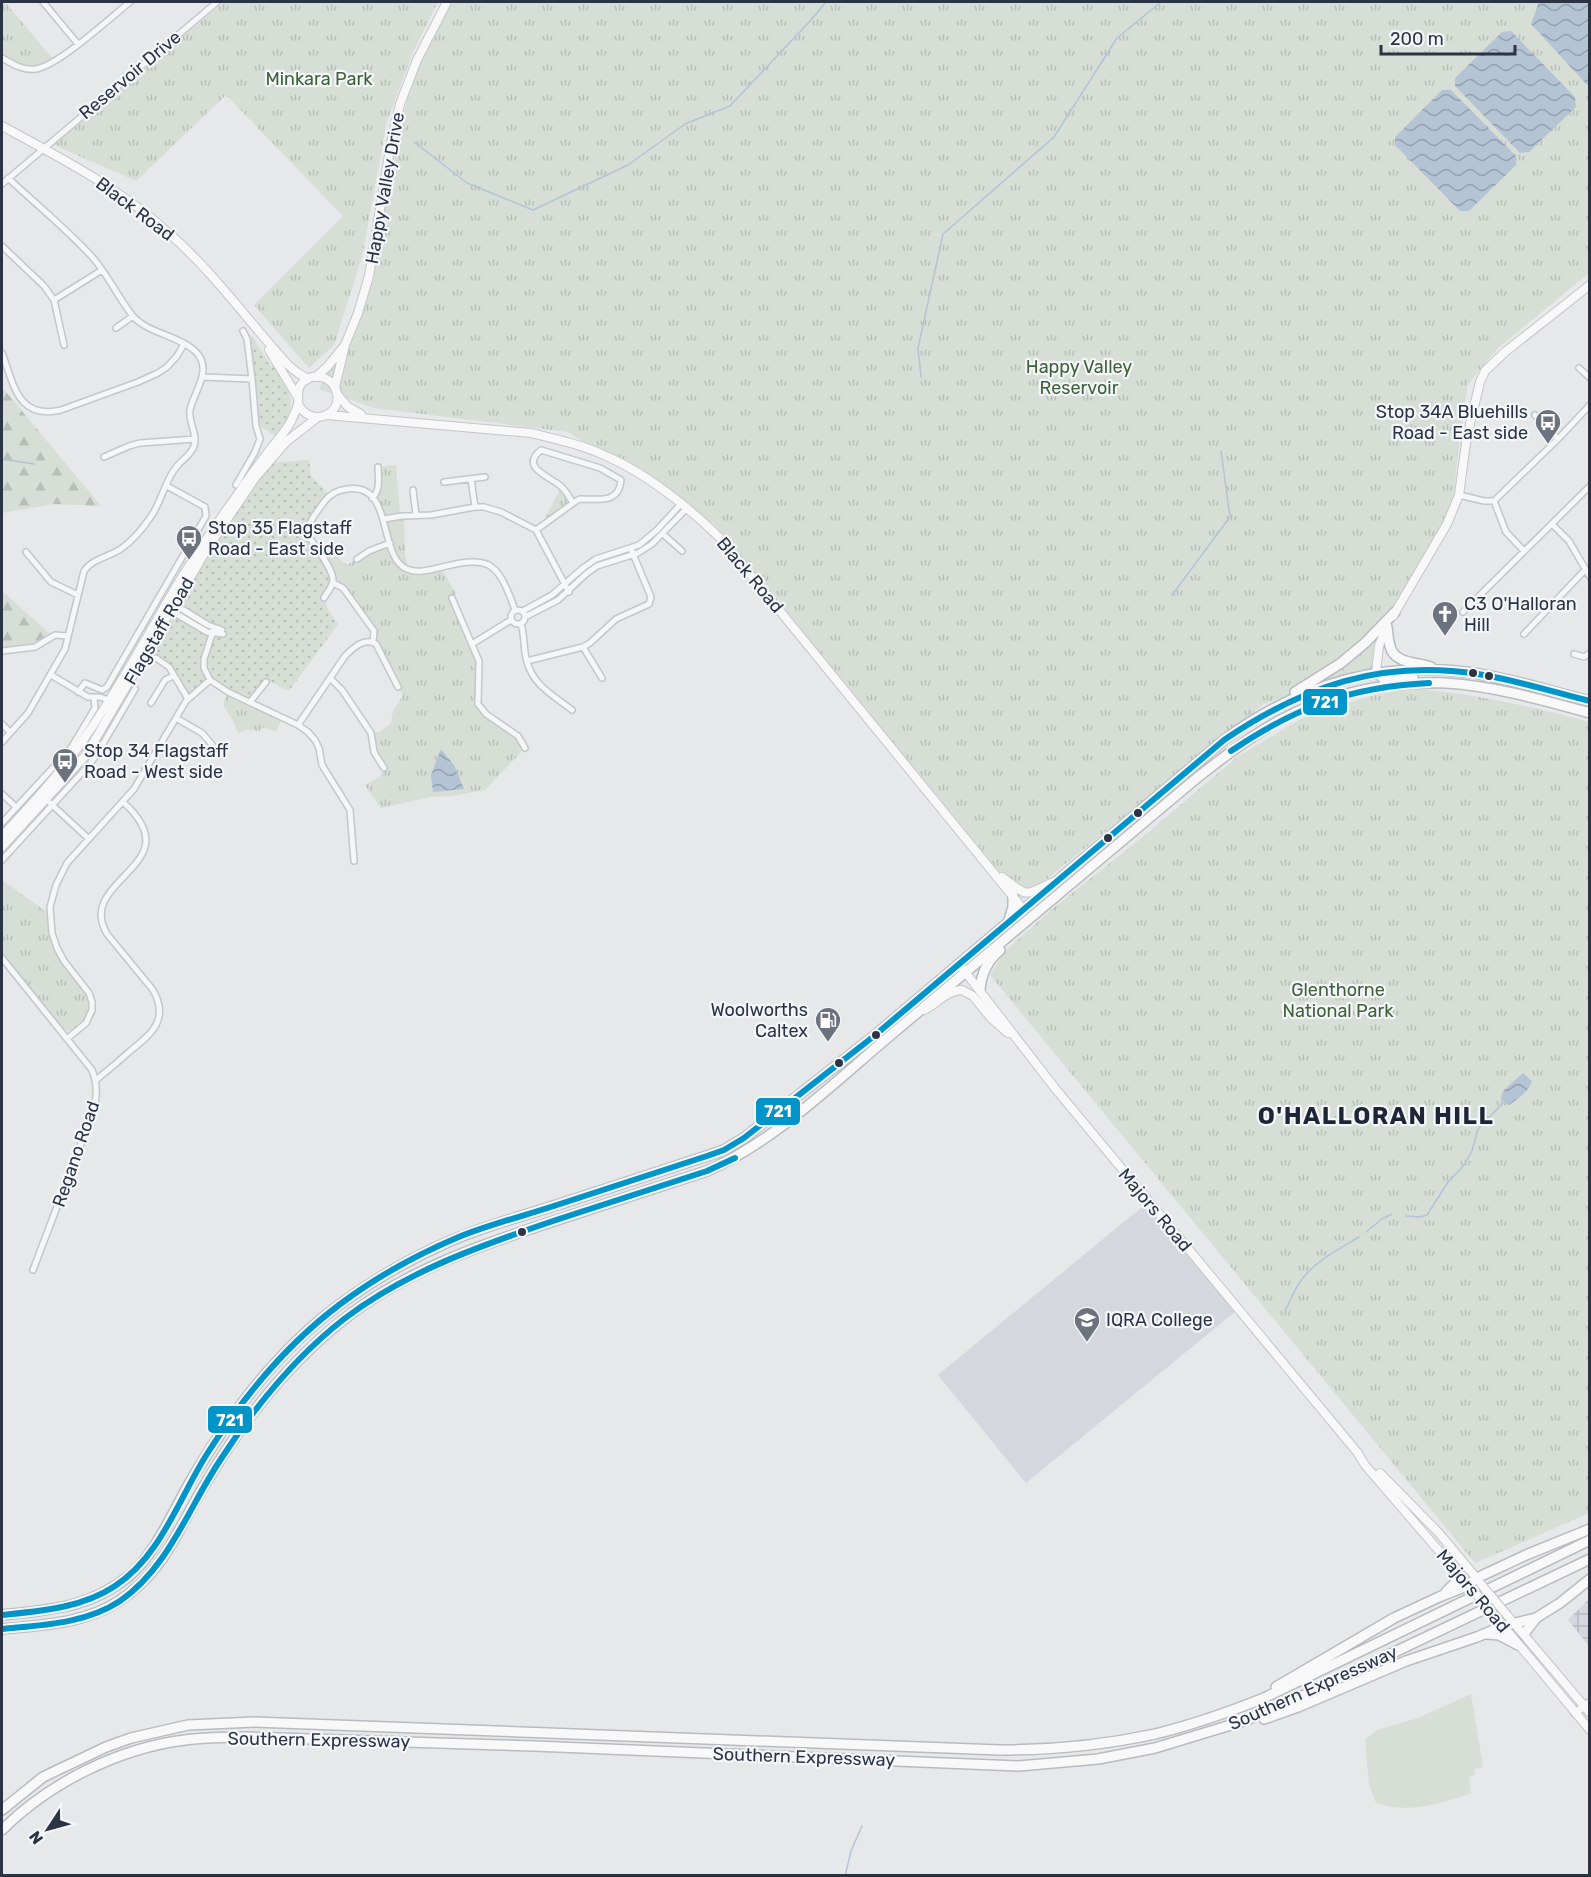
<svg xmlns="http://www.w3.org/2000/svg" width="1591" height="1877" font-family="Rubik,sans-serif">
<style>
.built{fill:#d4d7dd}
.industrial{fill:url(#industrial-grid)}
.grass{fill:url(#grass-dots)}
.forest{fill:url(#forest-firs)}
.park{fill:url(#park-tufts)}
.pitch{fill:#d6ded6}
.water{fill:url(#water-waves)}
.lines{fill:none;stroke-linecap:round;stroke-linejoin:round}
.stream{stroke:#b4c4d5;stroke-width:1.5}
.minor-casing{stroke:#c4c6c8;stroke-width:8}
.tertiary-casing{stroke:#c4c6c8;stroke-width:10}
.secondary-casing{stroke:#c4c6c8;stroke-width:10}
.trunk-casing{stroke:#b8bbbf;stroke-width:12}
.motorway-casing{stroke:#b8bbbf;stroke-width:12}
.minor{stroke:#f5f6f7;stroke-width:5}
.tertiary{stroke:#f5f6f7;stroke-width:7}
.secondary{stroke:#f8f8f8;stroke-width:8}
.trunk{stroke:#f8f8f8;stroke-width:9}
.motorway{stroke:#f8f8f8;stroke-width:9}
.secondary-bridge-casing{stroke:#c4c6c8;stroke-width:10;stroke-linecap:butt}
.secondary-bridge{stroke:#f8f8f8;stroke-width:8}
.bus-1-casing{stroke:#f4f6f9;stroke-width:10}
.bus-1{stroke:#0095c8;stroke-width:6}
.bus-dot{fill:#2b3445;stroke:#f4f6f9;stroke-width:2}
.labels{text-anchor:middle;stroke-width:4.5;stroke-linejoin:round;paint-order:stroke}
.street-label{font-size:18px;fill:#2b3445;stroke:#f4f6f9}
.park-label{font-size:18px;fill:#3f6138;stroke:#f4f6f9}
.poi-label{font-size:18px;fill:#2b3445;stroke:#f4f6f9;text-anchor:start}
.district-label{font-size:24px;font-weight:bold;letter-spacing:1.5px;fill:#1d2536;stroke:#f4f6f9}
.line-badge{stroke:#f4f6f9;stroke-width:2}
.badge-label{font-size:16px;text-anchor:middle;font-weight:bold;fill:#fff}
</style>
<defs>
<pattern id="industrial-grid" width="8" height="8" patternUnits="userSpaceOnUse" patternTransform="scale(1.5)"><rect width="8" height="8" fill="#d4d7dd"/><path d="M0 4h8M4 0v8" fill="none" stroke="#b6b9bf"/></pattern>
<pattern id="grass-dots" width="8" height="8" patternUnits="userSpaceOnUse" patternTransform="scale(1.5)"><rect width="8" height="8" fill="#d6ded6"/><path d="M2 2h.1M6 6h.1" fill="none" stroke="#b8bfb9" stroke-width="1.8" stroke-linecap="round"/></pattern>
<pattern id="forest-firs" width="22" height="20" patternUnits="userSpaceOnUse" patternTransform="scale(1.5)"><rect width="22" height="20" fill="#d6ded6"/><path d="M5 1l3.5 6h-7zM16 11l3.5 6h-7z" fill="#b8bfb9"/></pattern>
<pattern id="park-tufts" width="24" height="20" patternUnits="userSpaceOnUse" patternTransform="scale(1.5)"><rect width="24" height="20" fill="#d6ded6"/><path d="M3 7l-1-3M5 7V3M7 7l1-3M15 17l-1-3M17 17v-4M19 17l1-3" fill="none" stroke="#b8bfb9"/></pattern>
<pattern id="water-waves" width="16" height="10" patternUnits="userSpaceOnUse" patternTransform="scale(1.5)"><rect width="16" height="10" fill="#b4c4d5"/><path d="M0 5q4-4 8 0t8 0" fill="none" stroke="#93a0af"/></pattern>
</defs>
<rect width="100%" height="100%" fill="#e6e8ea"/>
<!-- built -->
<path class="built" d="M 1148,1202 L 1236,1311 L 1026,1483 L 938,1375 Z"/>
<!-- industrial -->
<path class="industrial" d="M 1589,1599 L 1589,1646 L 1568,1620 Z"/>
<!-- grass -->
<path class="grass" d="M 252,336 L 271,366 L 275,367 C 293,399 299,405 275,436 L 260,426 L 249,338 Z
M 309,460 L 311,476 L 327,492 L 328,497 L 307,534 L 333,576 C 322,602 321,600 338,624 L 289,691 L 266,680 L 250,702 L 210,680 L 188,699 L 169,667 L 147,650 L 176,600 L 267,463 Z"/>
<!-- forest -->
<path class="forest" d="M 2,387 L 101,506 L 54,504 L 2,513 Z
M 2,591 L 49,633 L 35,643 L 2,648 Z"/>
<!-- park -->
<path class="park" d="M 2,2 L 5,2 L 52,58 C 33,71 20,65 2,54 Z
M 224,2 L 438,2 L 414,50 L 387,121 L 362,257 L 334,345 L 309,368 L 254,305 L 343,216 L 226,95 L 136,181 L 54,145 Z
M 446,2 L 1589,2 L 1589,273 L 1498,348 L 1468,384 L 1460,438 L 1452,508 L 1377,638 L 1374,645 L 1372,668 L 1264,704 L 1022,899 L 713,523 L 568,432 L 374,408 L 319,389 L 368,285 L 389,169 L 418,59 Z
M 396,465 L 400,513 L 386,515 L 374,496 L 378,493 L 378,467 Z
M 560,489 L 567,498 L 567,503 L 547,519 L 546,517 Z
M 404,518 L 405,555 L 408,566 L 405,568 L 413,571 L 440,567 L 456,593 L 453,596 L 479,661 L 478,704 L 486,714 L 518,736 L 525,748 L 485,790 L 452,796 L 431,797 L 381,808 L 365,785 L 382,775 L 384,768 L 377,758 L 371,733 L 380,732 L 391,723 L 393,711 L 403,695 L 376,644 L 374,636 L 343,588 L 333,583 L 333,576 L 318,548 L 328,550 L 347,565 L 369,551 L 390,543 L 385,523 L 392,519 Z
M 1418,689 C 1477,694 1533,707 1589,722 L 1589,1513 L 1475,1563 L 990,975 L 1005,951 L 1051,910 L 1145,835 L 1237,757 L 1302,718 L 1343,704 L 1383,693 Z
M 228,692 L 282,718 L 276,732 L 264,727 L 259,731 L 246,730 L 238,734 L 235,725 L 223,704 Z
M 2,880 L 48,913 L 50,936 L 86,993 C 88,998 90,1003 89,1009 C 88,1020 74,1033 64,1030 L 2,954 Z"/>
<!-- pitch -->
<path class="pitch" d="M 1471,1694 L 1483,1767 L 1474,1769 L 1475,1775 L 1469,1776 L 1471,1793 C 1441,1804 1407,1814 1376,1803 L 1369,1784 L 1365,1740 L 1377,1730 L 1418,1718 Z"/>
<!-- water -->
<path class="water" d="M 1539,2 L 1589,2 L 1589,87 L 1531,24 Z
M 1511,31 L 1575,97 L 1576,107 L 1529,152 L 1520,153 L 1455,86 L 1455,78 L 1502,32 Z
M 1442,90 L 1451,90 L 1516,156 L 1516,165 L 1469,211 L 1460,211 L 1395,145 L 1395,137 Z
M 441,749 L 454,765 L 464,789 L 433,792 L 431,775 Z
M 1523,1073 L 1532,1081 C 1529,1091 1518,1099 1509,1105 L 1504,1102 L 1501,1098 L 1503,1091 Z"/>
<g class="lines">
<!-- stream -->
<path class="stream" d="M 414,142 L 467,183 L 533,210 L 628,165 L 685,124 L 730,106 L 810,21 L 826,2
M 921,377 L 918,348 L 943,234 L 1054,137 L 1117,38 L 1161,2
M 2,459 L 34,464
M 1172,595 L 1230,517 L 1221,451
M 1406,1216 L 1420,1217 L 1427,1215 L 1448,1182 L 1465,1164 L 1472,1151 L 1478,1129 L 1504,1102
M 1366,1232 L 1382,1219 L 1392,1214
M 1285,1311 C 1290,1302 1293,1293 1298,1285 C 1312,1262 1338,1250 1359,1237
M 845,1876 L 851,1851 L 862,1826"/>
<!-- minor casing -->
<g class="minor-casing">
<path id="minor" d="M 43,2 L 78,44
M 2,58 C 12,64 24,71 36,69 C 59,65 110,18 130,2
M 2,184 L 217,2
M 2,246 L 44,286 L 54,300 L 64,345
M 54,300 L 102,270
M 116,328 L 133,316
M 243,331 L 247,339 L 252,379
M 2,353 C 14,384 17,420 61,410 L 138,382 L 158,373 L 167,367 L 177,356 L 184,344
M 1579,368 L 1590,378
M 203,377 L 252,379 L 256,426 L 260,439 L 255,452 L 236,485
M 1535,415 L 1558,439
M 104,457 L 129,446 L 140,443 L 195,439
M 471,479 L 475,507
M 444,482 L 485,477
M 413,490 L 416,515
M 1459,495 L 1484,501 L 1494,501 L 1558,439 L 1590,405
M 372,498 C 381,490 378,479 378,467
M 1494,501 L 1506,532 L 1524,551
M 384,519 L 402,516 L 431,515 L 475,507 L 484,507 L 501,512 L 536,530 L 569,592
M 1552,524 L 1569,541 L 1590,577
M 536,530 L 576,501 L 580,499 C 599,499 619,504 621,480 L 600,468 L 541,450 C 520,467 548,476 558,484 C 565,488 569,497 573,503
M 663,534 L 682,551
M 26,552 L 51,582 L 78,595
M 357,559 L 369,551 L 390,543
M 333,583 L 343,588 L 374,631 L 373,641
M 324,598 C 327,593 332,587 333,581 C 334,569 313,544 307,534 C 308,522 317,512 324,502 C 330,494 337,490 347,489 C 395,482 377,557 407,569 C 416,573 425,571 434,569 C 487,556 496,556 515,610
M 452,598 L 479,661 L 478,704 L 486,714 L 518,736 L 525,748
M 172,603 L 208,625 L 222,630
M 168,609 L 207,632 L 223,634
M511 617a7 7 0 1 1 14 0a7 7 0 1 1-14 0Z
M 523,611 L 552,595 L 583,568 L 596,559 L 639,545 L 657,530 L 681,504
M 1463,612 L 1590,486
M 525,617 L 558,600 L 586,574 L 597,566 L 638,553 L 652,544 L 687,508
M 521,624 C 525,636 523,649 527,662 C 534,686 553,695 572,710
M 214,628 L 204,659 L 204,668 L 210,680 L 228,692 L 298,725 L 308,732 L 315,740 L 319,748 L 322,765 L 350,810 L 354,861
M 1524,634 L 1585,570
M 472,644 L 511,620
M 583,647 L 602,678
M 2,651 L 35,647 L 55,635 L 68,636
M 1574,654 L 1584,657 L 1590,653
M 156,658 L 169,667 L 188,699
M 527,661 L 583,647 L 590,643 L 616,619 L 649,604 L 651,597 L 631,549
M 51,675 L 88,697 L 100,697 L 111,701
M 330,678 L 342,690 L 371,733 L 374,752 L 384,768
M 78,692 L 85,683 L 102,690 L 107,687 L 206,516 L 205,507 L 167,486
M 250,702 L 266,682
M 151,703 L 165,680 L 173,676
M 176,718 L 202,733 L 221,755
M 2,724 L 10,732
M 298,725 L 345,656 C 353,648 364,637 376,644 L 398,687
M 2,742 L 28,713 L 65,649 L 84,571 C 93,558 110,557 122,548 C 135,539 144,527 152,515 C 162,500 165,480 177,466 C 183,459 191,455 194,446 C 198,434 188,422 190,410 C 194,391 214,369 195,351 C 178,335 146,333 132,315 C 118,297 109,277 94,259 C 68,230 37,205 8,178
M 2,794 L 16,807
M 50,803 L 89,839
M 2,823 L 71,748 L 95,708 L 94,698
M 2,860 L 89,765 L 97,754 L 135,689
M 2,958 L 92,1070 C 98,1085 97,1097 93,1112 L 33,1270
M 68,1038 L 86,1023 L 92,1010 L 92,1002 L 89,993 L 64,961 L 57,948 L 52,933 L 50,907 L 56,885 L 67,863 L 134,789 L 186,701 L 210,680
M 96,1080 C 107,1071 118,1062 129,1052 C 151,1034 170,1020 153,990 L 107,934 C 74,878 194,866 123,802"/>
</g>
<!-- tertiary casing -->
<g class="tertiary-casing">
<path id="tertiary" d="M 1575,1713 L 1590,1702"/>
</g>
<!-- secondary casing -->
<g class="secondary-casing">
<path id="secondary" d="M 2,126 C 61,158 121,189 171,235 C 215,274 249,322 288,365 L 298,373 L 308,379
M 269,350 L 297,396
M 316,377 L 328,366 L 345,345
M 335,387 L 345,345 L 358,313 L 369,276 L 391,143 L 400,104 L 417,60 L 447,2
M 337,394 L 348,407 L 361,414
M 327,415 L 531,433 C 556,439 583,445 606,456 C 646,473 691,509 722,540 L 1023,909
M 1393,616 L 1447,524 L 1459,495 L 1466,443 L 1472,415 L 1480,382 L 1485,371 L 1505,352 L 1590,285
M 1376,672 L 1379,646 L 1387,626
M 2,836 C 34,802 66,767 92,727 C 119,687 143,644 167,602 C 189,564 214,527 240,491 C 249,477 259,464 269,451 C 277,440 288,430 293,417 C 294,414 297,408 298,404 C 299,396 296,390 302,383 C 313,372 331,376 336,390 C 345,414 311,429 298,404
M 2,847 L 86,755 L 207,549 L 255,478 L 287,441 L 318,417
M 1002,877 C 1029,897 1023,897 1053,882
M 959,964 L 1054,1087 L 1357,1452 L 1365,1465 L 1471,1588
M 924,1010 C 937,1004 947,990 962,990 L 973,996 L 991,1018 L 1008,1033
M 1380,1473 L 1438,1532 L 1479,1581
M 1507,1615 L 1590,1713
M 1500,1622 L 1590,1730"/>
</g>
<!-- trunk casing -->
<g class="trunk-casing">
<path id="trunk" d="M 1387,627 C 1388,633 1388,640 1390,646 C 1394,664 1417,662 1431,667
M 1376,672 L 1383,678 L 1413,677
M 1295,692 L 1341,663 L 1366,642 L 1395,612
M 1009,920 L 1013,907 L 1013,895
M 980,990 C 981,974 987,961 1000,950
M 2,1615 C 50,1610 90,1608 129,1576 C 156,1554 175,1507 193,1477 C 232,1412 277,1351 339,1305 C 373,1280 409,1259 448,1242 C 484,1226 523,1216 560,1204 C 609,1188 658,1172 707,1156 L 724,1150 L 744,1138 L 874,1036 L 1224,740 C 1296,687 1375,661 1465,672 C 1507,677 1548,691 1590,701
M 2,1629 C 42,1625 84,1624 119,1601 C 164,1572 178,1529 204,1486 C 241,1423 286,1365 343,1320 C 407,1269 484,1244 560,1219 C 609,1203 658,1187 707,1171 C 774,1142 836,1081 892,1034 C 992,950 1092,866 1192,782 C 1255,731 1303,698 1386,686 C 1406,684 1426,682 1446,683 C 1494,686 1543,700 1590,713"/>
</g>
<!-- motorway casing -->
<g class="motorway-casing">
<path id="motorway" d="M 1446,1592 L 1457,1581 L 1458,1573
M 1487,1634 L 1499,1635 L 1518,1645
M 1524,1634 L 1536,1618
M 1276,1687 L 1394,1618 L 1439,1597 L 1464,1587 L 1481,1576 L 1526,1555 L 1590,1529
M 1264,1719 L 1298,1707 L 1406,1661 L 1477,1637 L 1503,1626 L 1536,1618 L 1560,1603 L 1590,1579
M 2,1810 L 43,1777 L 106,1747 L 131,1738 L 188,1725 L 254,1722 L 1000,1750 C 1052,1750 1104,1745 1155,1734 C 1192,1725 1229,1712 1264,1698 L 1590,1540
M 2,1830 C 49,1783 119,1748 185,1740 C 206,1737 228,1737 249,1737 L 534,1746 L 1019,1766 L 1098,1759 L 1155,1748 L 1244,1721 L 1296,1699 L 1590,1559"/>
</g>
<!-- minor -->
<use href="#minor" class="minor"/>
<!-- tertiary -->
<use href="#tertiary" class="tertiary"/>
<!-- secondary -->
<use href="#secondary" class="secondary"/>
<!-- trunk -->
<use href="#trunk" class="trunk"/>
<!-- motorway -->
<use href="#motorway" class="motorway"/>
<!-- secondary-bridge casing -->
<g class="secondary-bridge-casing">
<path id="secondary-bridge" d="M 1481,1584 L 1507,1615
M 1471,1588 L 1499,1621"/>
</g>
<!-- secondary-bridge -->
<use href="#secondary-bridge" class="secondary-bridge"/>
<!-- bus-1 casing -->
<g class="bus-1-casing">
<path id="bus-1" d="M 1231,751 C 1296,707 1350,687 1429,683
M 2,1615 C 41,1611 82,1608 115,1586 C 161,1556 179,1498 207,1454 C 243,1397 286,1345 339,1305 C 376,1277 418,1254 461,1236 C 494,1223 527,1215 560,1204 C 609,1188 658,1172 707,1156 L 724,1150 L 744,1138 L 874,1036 L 1224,740 C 1304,686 1381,659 1478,674 C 1516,680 1553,692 1590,701
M 2,1629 C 42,1625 85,1624 120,1601 C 168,1568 188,1509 219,1462 C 253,1409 294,1358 344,1319 C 407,1271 482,1245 556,1220 C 606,1204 657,1187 707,1171 L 735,1158"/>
</g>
<!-- bus-1 -->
<use href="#bus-1" class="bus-1"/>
</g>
<!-- icons -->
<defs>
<g id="bus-pin" transform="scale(1.35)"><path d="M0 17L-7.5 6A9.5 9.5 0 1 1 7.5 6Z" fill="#6c737f" stroke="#f4f6f9"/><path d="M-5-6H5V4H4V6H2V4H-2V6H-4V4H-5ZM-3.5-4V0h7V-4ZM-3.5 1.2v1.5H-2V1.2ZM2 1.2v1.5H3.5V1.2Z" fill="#fff"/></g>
<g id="church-pin" transform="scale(1.35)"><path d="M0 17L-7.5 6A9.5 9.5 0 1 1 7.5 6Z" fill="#6c737f" stroke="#f4f6f9"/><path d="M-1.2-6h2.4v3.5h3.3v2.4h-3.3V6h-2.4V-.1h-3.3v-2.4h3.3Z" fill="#fff"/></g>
<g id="fuel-pin" transform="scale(1.35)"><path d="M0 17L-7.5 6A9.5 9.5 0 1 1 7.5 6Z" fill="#6c737f" stroke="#f4f6f9"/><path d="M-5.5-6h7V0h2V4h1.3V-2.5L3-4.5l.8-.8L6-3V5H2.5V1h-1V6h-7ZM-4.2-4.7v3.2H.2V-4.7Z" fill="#fff"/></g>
<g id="school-pin" transform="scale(1.35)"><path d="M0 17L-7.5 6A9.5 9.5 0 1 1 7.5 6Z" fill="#6c737f" stroke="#f4f6f9"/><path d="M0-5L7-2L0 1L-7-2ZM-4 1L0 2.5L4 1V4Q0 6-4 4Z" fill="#fff"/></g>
</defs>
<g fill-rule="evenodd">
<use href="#bus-pin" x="1548" y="422"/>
<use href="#bus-pin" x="189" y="538"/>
<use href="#church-pin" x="1445" y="614"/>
<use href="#bus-pin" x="65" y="761"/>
<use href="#fuel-pin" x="828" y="1020"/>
<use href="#school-pin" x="1087" y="1320"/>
</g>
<!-- markers -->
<g class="bus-dot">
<circle cx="1473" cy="673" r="5"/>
<circle cx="1489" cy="676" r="5"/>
<circle cx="1138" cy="813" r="5"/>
<circle cx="1108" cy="838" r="5"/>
<circle cx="876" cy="1035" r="5"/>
<circle cx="839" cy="1063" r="5"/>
<circle cx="522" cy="1232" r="5"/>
</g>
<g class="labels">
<!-- street labels -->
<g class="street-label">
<text transform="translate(130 75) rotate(-40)" y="6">Reservoir Drive</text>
<text transform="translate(385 188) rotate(-80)" y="6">Happy Valley Drive</text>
<text transform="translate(135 209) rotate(37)" y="6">Black Road</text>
<text transform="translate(750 575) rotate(50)" y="6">Black Road</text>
<text transform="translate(159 631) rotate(-60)" y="6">Flagstaff Road</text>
<text transform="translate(76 1154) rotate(-71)" y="6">Regano Road</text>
<text transform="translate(1155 1210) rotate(50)" y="6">Majors Road</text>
<text transform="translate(1473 1591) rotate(50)" y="6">Majors Road</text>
<text transform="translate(1313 1688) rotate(-24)" y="6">Southern Expressway</text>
<text transform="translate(319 1740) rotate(1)" y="6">Southern Expressway</text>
<text transform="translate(804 1757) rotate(2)" y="6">Southern Expressway</text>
</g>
<!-- park labels -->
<g class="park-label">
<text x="319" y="85">Minkara Park</text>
<text x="1079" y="373">Happy Valley<tspan x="1079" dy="21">Reservoir</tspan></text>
<text x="1338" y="996">Glenthorne<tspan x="1338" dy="21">National Park</tspan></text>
</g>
<!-- poi labels -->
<g class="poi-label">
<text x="1528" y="418" text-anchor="end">Stop 34A Bluehills<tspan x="1528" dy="21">Road - East side</tspan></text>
<text x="208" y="534">Stop 35 Flagstaff<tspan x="208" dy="21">Road - East side</tspan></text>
<text x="1464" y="610">C3 O'Halloran<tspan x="1464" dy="21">Hill</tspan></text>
<text x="84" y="757">Stop 34 Flagstaff<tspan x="84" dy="21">Road - West side</tspan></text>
<text x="808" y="1016" text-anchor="end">Woolworths<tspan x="808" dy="21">Caltex</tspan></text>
<text x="1106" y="1326">IQRA College</text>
</g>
<!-- district labels -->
<g class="district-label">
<text x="1376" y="1124">O'HALLORAN HILL</text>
</g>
</g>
<g class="line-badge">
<rect x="1302" y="688" width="46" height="28" rx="6" fill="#0095c8"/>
<rect x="755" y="1097" width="46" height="29" rx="6" fill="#0095c8"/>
<rect x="207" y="1405" width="46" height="29" rx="6" fill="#0095c8"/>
</g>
<g class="badge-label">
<text x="1325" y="708">721</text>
<text x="778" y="1117">721</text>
<text x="230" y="1426">721</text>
</g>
<!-- border -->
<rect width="1591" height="1877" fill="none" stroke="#2b3445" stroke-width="6"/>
<!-- north arrow -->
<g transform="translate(48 1829) rotate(234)" stroke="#f4f6f9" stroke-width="4.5" paint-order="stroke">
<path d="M0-4.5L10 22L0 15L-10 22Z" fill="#2b3445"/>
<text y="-9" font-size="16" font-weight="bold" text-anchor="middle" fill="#2b3445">N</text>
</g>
<!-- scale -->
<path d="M1381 45v9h134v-9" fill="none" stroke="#2b3445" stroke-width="3"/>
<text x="1390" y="45" font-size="18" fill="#2b3445" stroke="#f4f6f9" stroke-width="4.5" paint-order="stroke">200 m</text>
</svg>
